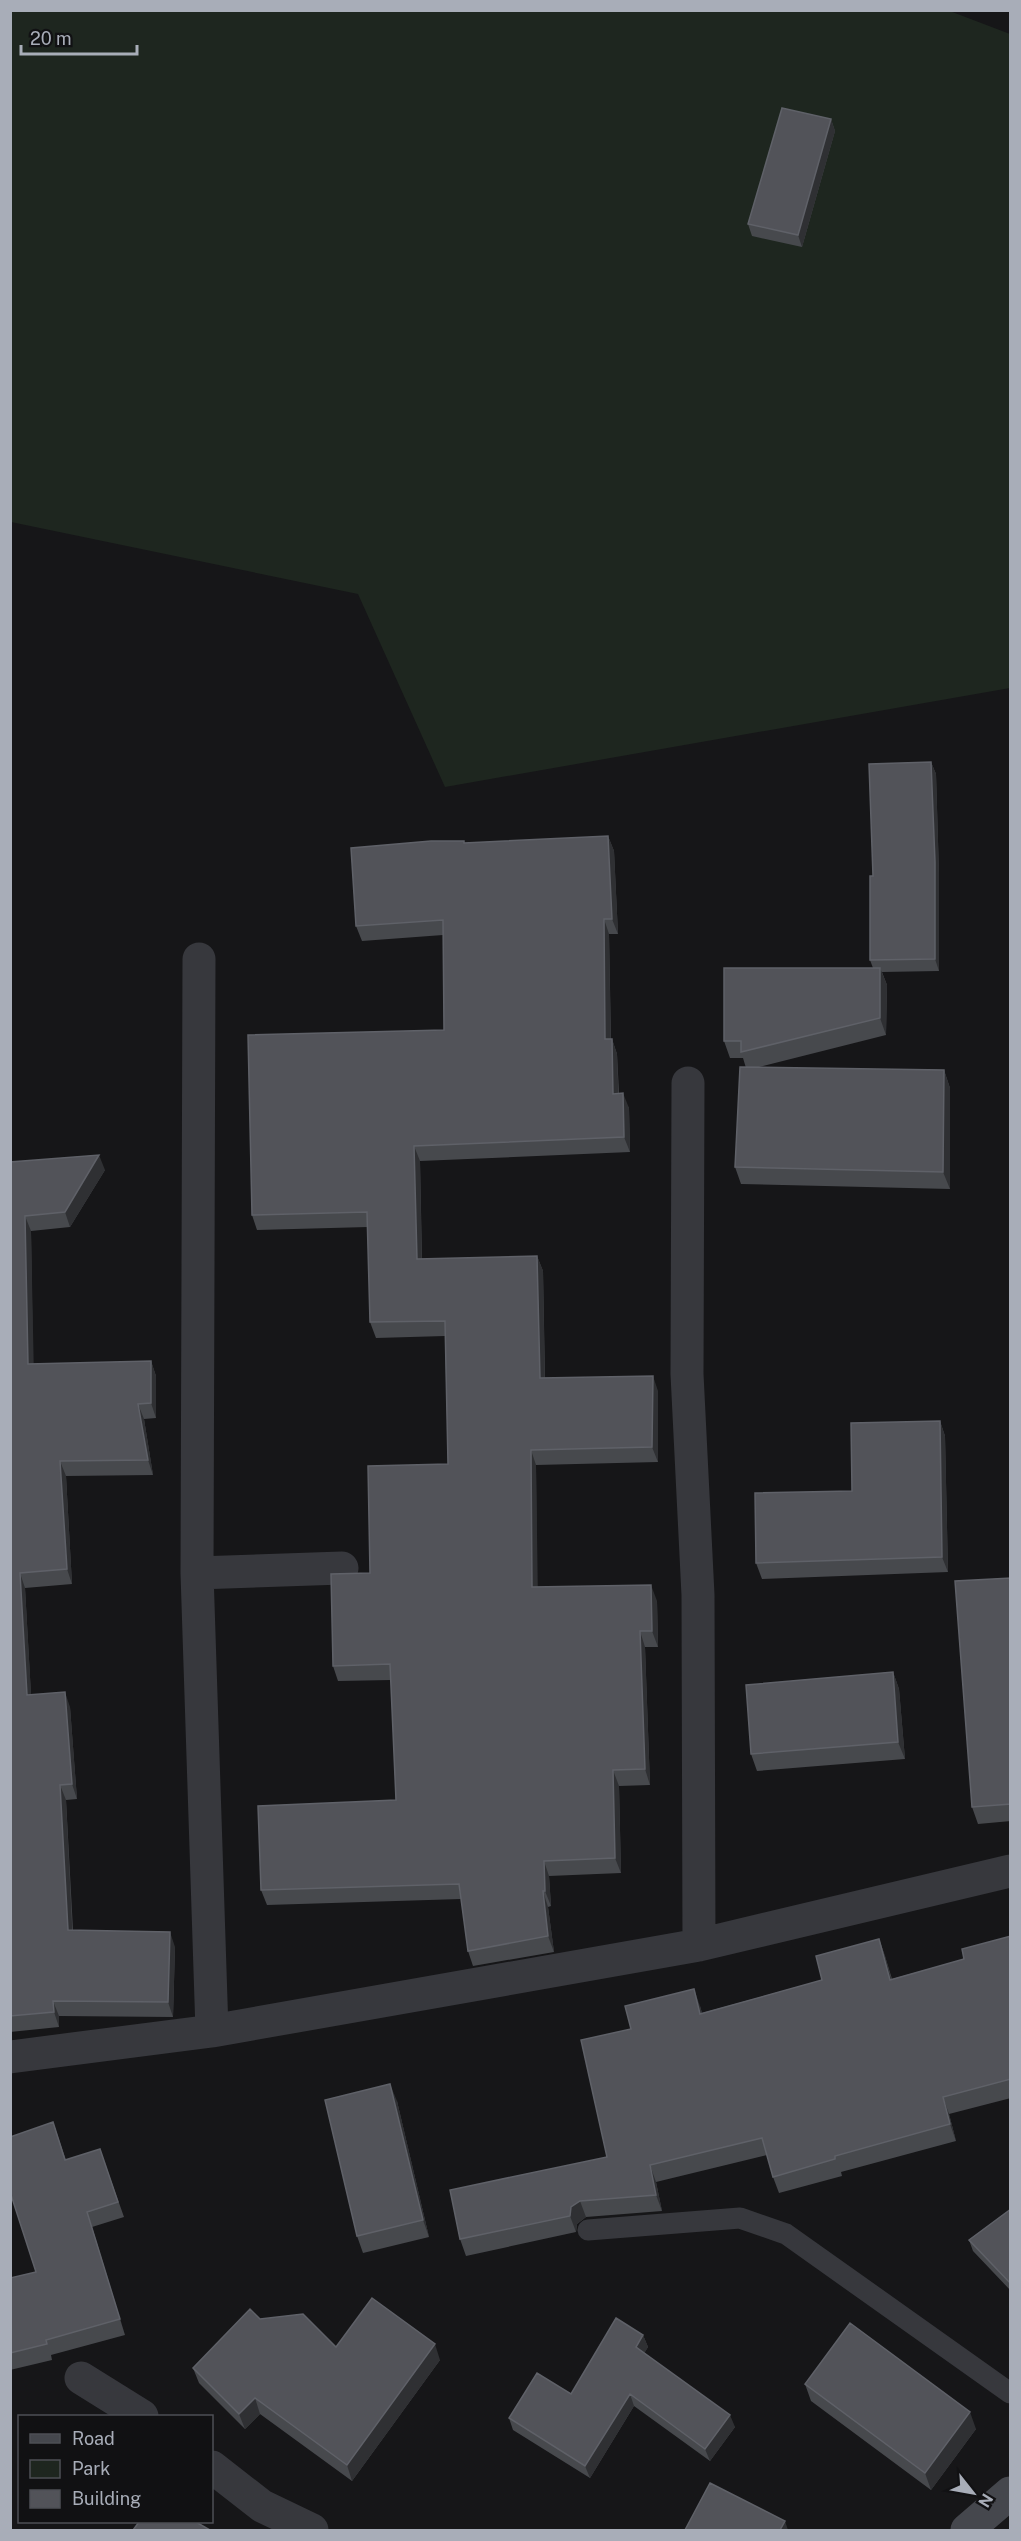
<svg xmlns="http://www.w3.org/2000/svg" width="1021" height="2541" font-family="'Public Sans',sans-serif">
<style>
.green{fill:#1e261f}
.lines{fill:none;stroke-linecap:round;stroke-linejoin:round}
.lane{stroke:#37383d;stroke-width:21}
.street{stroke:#37383d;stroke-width:33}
.secondary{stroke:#45474d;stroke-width:33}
.wall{fill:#47494d}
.shaded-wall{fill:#2f3033}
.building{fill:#525359;stroke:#5f6168;stroke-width:1.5}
</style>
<rect width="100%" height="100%" fill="#161618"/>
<!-- green -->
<path class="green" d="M 947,10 L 1010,34 L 1010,688 L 445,787 L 358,594 L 11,522 L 11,11 Z"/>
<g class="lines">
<!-- lane -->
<path class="lane" d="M 588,2230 L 740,2218 L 786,2234 L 1010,2393"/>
<!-- street -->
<path class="street" d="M 199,959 L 197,1573 L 212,2031
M 688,1083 L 687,1374 L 698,1595 L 699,1945
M 197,1573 L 342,1568
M 10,2057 L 212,2031 L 699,1945 L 1010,1871
M 81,2378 L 142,2416
M 212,2467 L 262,2506 L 312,2530"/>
<!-- secondary -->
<path class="secondary" d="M 967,2530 L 1010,2493"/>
</g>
<!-- wall -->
<path class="wall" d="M 831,119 L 835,131 L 802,247 L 752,236 L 748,224 Z
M 931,762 L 936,774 L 939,874 L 939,971 L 882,972 L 887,985 L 886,1035 L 755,1068 L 944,1070 L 950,1088 L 950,1189 L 741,1184 L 735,1167 L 746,1068 L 743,1058 L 730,1058 L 724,1041 L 873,968 L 870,960 L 873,876 Z
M 608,836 L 614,851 L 618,934 L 609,934 L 611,1039 L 612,1039 L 617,1054 L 619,1093 L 629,1108 L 630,1152 L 420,1161 L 422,1259 L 537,1256 L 543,1271 L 545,1378 L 658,1391 L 658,1462 L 536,1465 L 537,1587 L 657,1601 L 658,1647 L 645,1647 L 650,1785 L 619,1786 L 621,1873 L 549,1876 L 551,1906 L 548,1907 L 554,1952 L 473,1966 L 468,1951 L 461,1899 L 267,1905 L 261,1890 L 396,1800 L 391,1680 L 338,1681 L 333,1666 L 370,1573 L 448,1464 L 445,1336 L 376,1338 L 370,1322 L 368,1227 L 257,1230 L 252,1215 L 444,1030 L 443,935 L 362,941 L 356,926 L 465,843 Z
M 10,1162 L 105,1170 L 70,1227 L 31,1231 L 33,1364 L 151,1361 L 156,1376 L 156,1418 L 144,1419 L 153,1475 L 66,1476 L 72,1584 L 25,1588 L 31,1695 L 70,1707 L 77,1799 L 66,1800 L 73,1930 L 175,1947 L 173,2017 L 59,2016 L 59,2027 L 10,2032 Z
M 940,1421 L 945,1436 L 948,1572 L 762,1579 L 756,1563 L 852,1491 Z
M 1011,1578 L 1011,1821 L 978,1824 L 972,1807 Z
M 893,1672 L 899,1689 L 905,1759 L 757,1771 L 751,1754 Z
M 1011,1936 L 1011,2098 L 949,2114 L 956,2141 L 841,2172 L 842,2176 L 779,2193 L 773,2177 L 767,2155 L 656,2182 L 662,2211 L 586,2217 L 577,2224 L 576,2232 L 466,2256 L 460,2239 L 607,2157 L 631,2029 L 700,2006 L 702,2013 L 822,1980 L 879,1939 L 885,1956 L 892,1979 L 964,1959 Z
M 397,2101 L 429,2237 L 363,2253 L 357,2236 Z
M 53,2122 L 66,2160 L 100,2149 L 124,2217 L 92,2227 L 125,2335 L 51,2355 L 52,2360 L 10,2370 L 10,2278 L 36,2272 Z
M 1011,2209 L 1011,2291 L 973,2251 L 969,2240 Z
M 260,2319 L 336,2347 L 440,2360 L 352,2481 L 260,2414 L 245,2429 L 199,2383 L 193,2368 Z
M 643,2335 L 648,2347 L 644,2353 L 735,2427 L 710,2461 L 634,2406 L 590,2478 L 513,2430 L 509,2418 L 571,2394 Z
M 805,2384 L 976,2429 L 931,2490 L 811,2401 Z"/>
<!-- shaded-wall -->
<path class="shaded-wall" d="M 831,119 L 835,131 L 802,247 L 798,235 Z
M 931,762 L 936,774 L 939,874 L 939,971 L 935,959 Z
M 608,836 L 614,851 L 618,934 L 612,919 Z
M 604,919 L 609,934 L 611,1054 L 605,1039 Z
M 880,968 L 887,985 L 886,1035 L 880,1018 Z
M 612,1039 L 617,1054 L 619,1109 L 613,1094 Z
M 944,1070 L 950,1088 L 950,1189 L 943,1172 Z
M 623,1093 L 629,1108 L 630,1152 L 624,1137 Z
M 414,1146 L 420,1161 L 422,1274 L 417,1259 Z
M 99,1155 L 105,1170 L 70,1227 L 65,1212 Z
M 25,1216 L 31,1231 L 34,1379 L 28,1364 Z
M 537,1256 L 543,1271 L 545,1393 L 540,1378 Z
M 151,1361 L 156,1376 L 156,1418 L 151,1403 Z
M 653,1376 L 658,1391 L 658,1462 L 652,1447 Z
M 138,1404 L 144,1419 L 153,1475 L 148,1460 Z
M 940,1421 L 945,1436 L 948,1572 L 942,1557 Z
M 531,1450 L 536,1465 L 538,1602 L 532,1587 Z
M 60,1461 L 66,1476 L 72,1584 L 67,1569 Z
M 20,1573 L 25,1588 L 32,1711 L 27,1695 Z
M 651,1585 L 657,1601 L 658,1647 L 652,1631 Z
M 640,1631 L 645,1647 L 650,1785 L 645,1769 Z
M 893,1672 L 899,1689 L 905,1759 L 898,1742 Z
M 65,1692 L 70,1707 L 77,1799 L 72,1784 Z
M 613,1770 L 619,1786 L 621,1873 L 615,1858 Z
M 60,1785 L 66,1800 L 73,1945 L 68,1930 Z
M 544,1861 L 549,1876 L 551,1906 L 545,1891 Z
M 543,1891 L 548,1907 L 554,1952 L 548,1936 Z
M 170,1932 L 175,1947 L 173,2017 L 168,2002 Z
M 879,1939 L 885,1956 L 896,1996 L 890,1980 Z
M 694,1989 L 700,2006 L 706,2030 L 700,2014 Z
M 53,2001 L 59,2016 L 59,2027 L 54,2012 Z
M 390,2084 L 397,2101 L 429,2237 L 423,2220 Z
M 943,2097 L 949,2114 L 956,2141 L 950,2124 Z
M 650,2165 L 656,2182 L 662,2211 L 656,2195 Z
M 580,2201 L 586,2217 L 577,2224 L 576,2232 L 570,2216 L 571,2207 Z
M 87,2212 L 92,2227 L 125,2335 L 120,2319 Z
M 643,2335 L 648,2347 L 641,2359 L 636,2347 Z
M 435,2344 L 440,2360 L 352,2481 L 347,2465 Z
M 630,2394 L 634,2406 L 590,2478 L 585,2466 Z
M 255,2398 L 260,2414 L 245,2429 L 239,2414 Z
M 970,2412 L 976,2429 L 931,2490 L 925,2473 Z
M 730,2415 L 735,2427 L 710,2461 L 705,2449 Z
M 785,2521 L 788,2530 L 780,2530 Z"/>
<!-- building -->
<path class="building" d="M 782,108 L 831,119 L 798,235 L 748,224 Z
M 931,762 L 935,862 L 935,959 L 870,960 L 870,876 L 873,876 L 869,764 Z
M 608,836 L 612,919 L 604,919 L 605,1039 L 612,1039 L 613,1094 L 623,1093 L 624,1137 L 414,1146 L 417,1259 L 537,1256 L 540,1378 L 653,1376 L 652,1447 L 531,1450 L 532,1587 L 651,1585 L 652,1631 L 640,1631 L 645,1769 L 613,1770 L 615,1858 L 544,1861 L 545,1891 L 543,1891 L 548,1936 L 468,1951 L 459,1884 L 261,1890 L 258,1806 L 396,1800 L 390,1664 L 333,1666 L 331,1574 L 370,1573 L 368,1466 L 448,1464 L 445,1321 L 370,1322 L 367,1212 L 252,1215 L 248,1035 L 444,1030 L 443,920 L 356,926 L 351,848 L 431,841 L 464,841 L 464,843 Z
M 724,968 L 880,968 L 880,1018 L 741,1052 L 741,1041 L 724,1041 Z
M 740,1067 L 944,1070 L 943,1172 L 735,1167 Z
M 99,1155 L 65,1212 L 25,1216 L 28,1364 L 151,1361 L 151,1403 L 138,1404 L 148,1460 L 60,1461 L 67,1569 L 20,1573 L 27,1695 L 65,1692 L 72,1784 L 60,1785 L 68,1930 L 170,1932 L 168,2002 L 53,2001 L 54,2012 L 10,2016 L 10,1162 Z
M 940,1421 L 942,1557 L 756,1563 L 755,1493 L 852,1491 L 851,1423 Z
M 1011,1578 L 1011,1804 L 972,1807 L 955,1581 Z
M 893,1672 L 898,1742 L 751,1754 L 746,1685 Z
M 1011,1936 L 1011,2079 L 943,2097 L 950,2124 L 835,2156 L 835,2159 L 773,2177 L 762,2138 L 650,2165 L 656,2195 L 580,2201 L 571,2207 L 570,2216 L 460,2239 L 450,2190 L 607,2157 L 581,2040 L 631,2029 L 625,2006 L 694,1989 L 700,2014 L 822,1980 L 816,1956 L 879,1939 L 890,1980 L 964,1959 L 962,1949 Z
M 390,2084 L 423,2220 L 357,2236 L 325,2100 Z
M 53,2122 L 65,2160 L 100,2149 L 118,2202 L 87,2212 L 120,2319 L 46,2340 L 47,2344 L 10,2353 L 10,2278 L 36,2272 L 10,2192 L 10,2137 Z
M 1011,2209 L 1011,2284 L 969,2240 Z
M 372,2298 L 435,2344 L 347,2465 L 255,2398 L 239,2414 L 193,2368 L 250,2309 L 260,2319 L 303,2314 L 336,2347 Z
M 616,2318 L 643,2335 L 636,2347 L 730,2415 L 705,2449 L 630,2394 L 585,2466 L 509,2418 L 537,2373 L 571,2394 Z
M 850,2323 L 970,2412 L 925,2473 L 805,2384 Z
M 710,2483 L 785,2521 L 780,2530 L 685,2530 Z
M 139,2522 L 196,2522 L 210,2530 L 133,2530 Z"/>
<!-- border -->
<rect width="1021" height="2541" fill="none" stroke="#a8adb8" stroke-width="24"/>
<!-- legend -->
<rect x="18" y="2415" width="195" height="108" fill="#111113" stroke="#4d4f55" stroke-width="1.5"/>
<rect x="30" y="2434" width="30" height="9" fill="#45474d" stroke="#4d4f55" stroke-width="1.5"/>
<text x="72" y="2445" font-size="18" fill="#a8adb8">Road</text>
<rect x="30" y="2460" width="30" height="18" fill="#1e261f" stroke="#4d4f55" stroke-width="1.5"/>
<text x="72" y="2475" font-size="18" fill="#a8adb8">Park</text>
<rect x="30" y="2490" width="30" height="18" fill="#525359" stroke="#4d4f55" stroke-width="1.5"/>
<text x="72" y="2505" font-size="18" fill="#a8adb8">Building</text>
<!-- north arrow -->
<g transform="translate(973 2493) rotate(121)" stroke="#111113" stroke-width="4.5" paint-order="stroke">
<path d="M0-4.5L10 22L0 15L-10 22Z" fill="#a8adb8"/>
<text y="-9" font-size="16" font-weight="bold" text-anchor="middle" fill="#a8adb8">N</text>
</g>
<!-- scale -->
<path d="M21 45v9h116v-9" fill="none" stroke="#a8adb8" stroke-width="3"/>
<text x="30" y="45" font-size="18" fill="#a8adb8" stroke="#111113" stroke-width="4.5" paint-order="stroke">20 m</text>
</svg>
